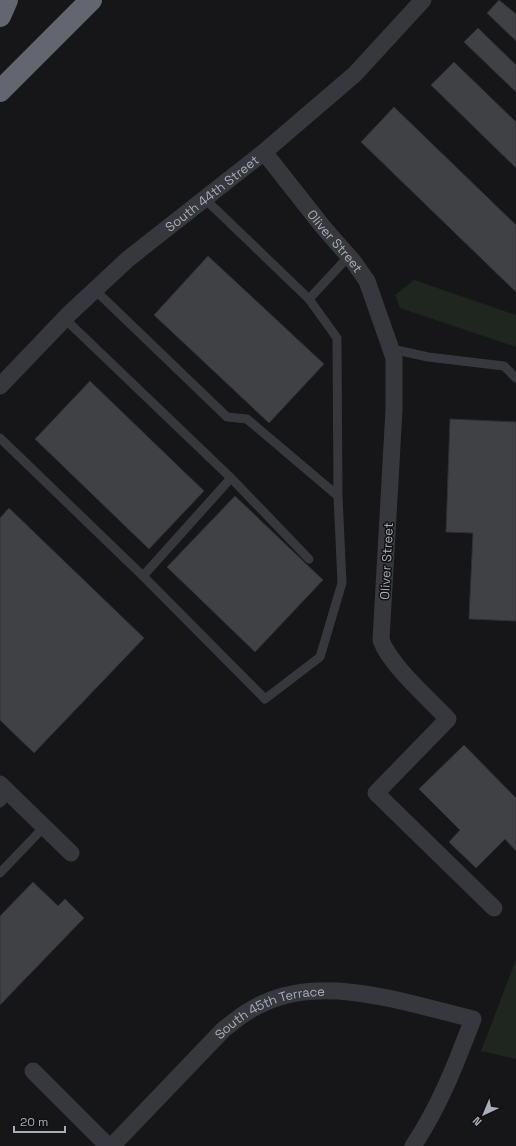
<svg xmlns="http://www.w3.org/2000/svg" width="516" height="1146" font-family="'Space Grotesk',sans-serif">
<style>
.green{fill:#1e261f}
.building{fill:#404145;stroke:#303034}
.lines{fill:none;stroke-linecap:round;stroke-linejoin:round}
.service{stroke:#37383d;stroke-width:9}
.minor{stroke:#37383d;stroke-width:17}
.motorway{stroke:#63666e;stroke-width:22}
.labels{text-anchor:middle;stroke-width:3;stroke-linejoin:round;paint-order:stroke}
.street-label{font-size:13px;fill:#a8adb8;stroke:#111113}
</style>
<rect width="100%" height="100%" fill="#161618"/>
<!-- green -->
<path class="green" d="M 414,280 L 516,315 L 516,347 L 400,308 L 395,295 Z
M 516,960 L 516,1059 L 481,1051 Z"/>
<!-- building -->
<path class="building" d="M 499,0 L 516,14 L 516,41 L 487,13 Z
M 478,28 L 516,65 L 516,92 L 464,42 Z
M 454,62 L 516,122 L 516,168 L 431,85 Z
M 394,107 L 516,225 L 516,292 L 361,142 Z
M 208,256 L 324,364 L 269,423 L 154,315 Z
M 90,381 L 204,491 L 149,549 L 35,439 Z
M 450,419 L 516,422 L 516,621 L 469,619 L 473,533 L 446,532 Z
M 235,496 L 323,580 L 255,652 L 167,567 Z
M 9,508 L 144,638 L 34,753 L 0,720 L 0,518 Z
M 464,745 L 516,798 L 516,851 L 505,839 L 476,868 L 449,842 L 460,830 L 419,789 Z
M 33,882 L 58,906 L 65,899 L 84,918 L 0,1005 L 0,916 Z"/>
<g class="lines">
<!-- service -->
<path class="service" d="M 205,199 L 309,299
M 95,290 L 227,417 L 247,419 L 338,496
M 65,319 L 231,478 L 143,576
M 392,349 L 428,357 L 504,366 L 516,378
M 0,438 L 143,576 L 265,699 L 320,657 L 342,583 L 338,496 L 337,338 L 309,299 L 349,256
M 231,478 L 309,559
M 0,803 L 10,793
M 0,873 L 44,827"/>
<!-- minor -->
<g class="minor">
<path id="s1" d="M 264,152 L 323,227 L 353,261 L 367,281 L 394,358 L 394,410 L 381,640 C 390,665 428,698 448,719 L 376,793 L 494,908"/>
<path id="s2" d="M 0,386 L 70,313 L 128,259 L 264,152 L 355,74 L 423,0"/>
<path d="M 0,784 L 71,853"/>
<path d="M 33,1071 L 108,1146"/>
<path id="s3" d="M 112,1146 L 223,1030 C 235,1020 249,1009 264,1003 C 328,974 409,1004 473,1019 C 456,1063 440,1106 413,1146"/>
</g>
<!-- motorway -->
<path class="motorway" d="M 0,16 L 7,0
M 0,91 L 91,0"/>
</g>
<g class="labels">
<!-- street labels -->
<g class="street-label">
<text dy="5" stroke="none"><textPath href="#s2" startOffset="287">South 44th Street</textPath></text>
<text dy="5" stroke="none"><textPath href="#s1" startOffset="114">Oliver Street</textPath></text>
<text transform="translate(386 561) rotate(-87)" y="5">Oliver Street</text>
<text dy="5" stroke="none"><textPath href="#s3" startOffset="212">South 45th Terrace</textPath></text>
</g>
</g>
<!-- north arrow -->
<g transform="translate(484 1114) rotate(224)" stroke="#111113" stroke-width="3" paint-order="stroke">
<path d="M0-3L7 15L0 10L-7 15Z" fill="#a8adb8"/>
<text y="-6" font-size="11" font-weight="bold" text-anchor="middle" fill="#a8adb8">N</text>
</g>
<!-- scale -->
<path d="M14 1126v6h51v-6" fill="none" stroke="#a8adb8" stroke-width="2"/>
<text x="20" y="1126" font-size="12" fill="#a8adb8" stroke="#111113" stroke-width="3" paint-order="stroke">20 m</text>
</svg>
